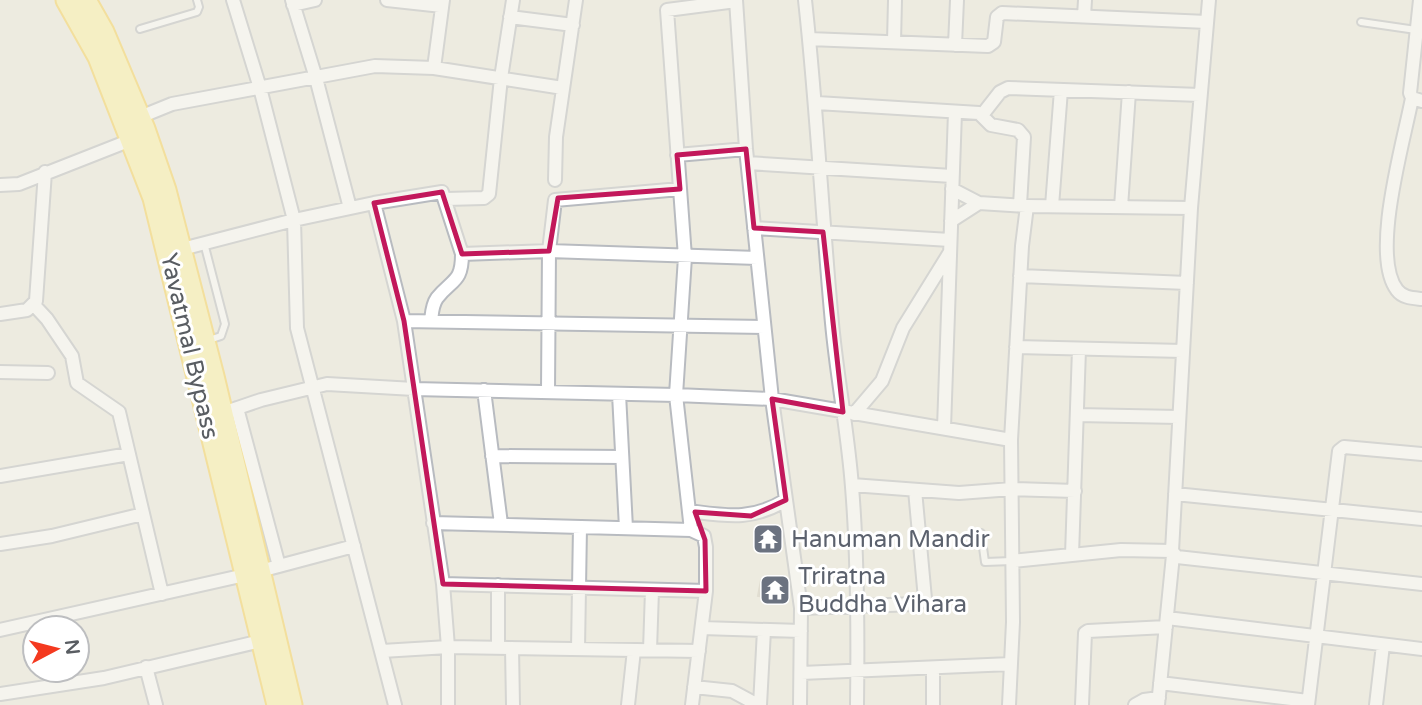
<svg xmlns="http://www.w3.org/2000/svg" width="1422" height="705" font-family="'Varela Round',sans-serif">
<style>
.building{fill:#c8c4bd;stroke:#d2cdbe;stroke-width:2}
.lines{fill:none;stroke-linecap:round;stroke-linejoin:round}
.lane-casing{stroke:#b8bbc0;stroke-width:10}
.street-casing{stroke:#b8bbc0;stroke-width:16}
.primary-casing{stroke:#fad14c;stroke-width:23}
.lane{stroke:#fff;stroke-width:6}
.street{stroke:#fff;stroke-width:12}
.primary{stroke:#fff4a3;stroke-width:19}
.marked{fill:none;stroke:#c2185b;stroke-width:5;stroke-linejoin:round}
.labels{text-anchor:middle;stroke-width:6;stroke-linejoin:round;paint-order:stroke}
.street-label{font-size:24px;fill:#595d62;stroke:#fff}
.worship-label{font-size:24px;fill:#5b616d;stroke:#fff;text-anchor:start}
</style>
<rect width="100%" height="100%" fill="#edebe0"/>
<!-- building -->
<path class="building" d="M 755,533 L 780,534 L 780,544 L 756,545 Z
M 761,580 L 789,583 L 789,600 L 758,596 Z"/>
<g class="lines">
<!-- lane casing -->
<g class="lane-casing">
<path id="lane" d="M 1361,22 L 1416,30
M 140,29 L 197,12 L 199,7 L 197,0
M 204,243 L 225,324 L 221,336 L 209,340
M 981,533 L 985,562 L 1012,561"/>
</g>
<!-- street casing -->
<g class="street-casing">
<path id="street" d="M 233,0 L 260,88 L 294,220 L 297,328 L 395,705
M 292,0 L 316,78 L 350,208
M 387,0 L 442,6
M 736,0 L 746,149 L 772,399 L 801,608 L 800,705
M 805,0 C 817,108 822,216 832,323 C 837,378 848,432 852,487 C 858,560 858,632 857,705
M 1209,0 L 1191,208 L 1172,551 L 1177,557 L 1422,584
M 1420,0 L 1410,93 L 1412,98 L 1422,101
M 293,5 L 315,0
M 1084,16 L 1085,0
M 510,17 L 573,25
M 809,39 L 988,46 L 994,42 L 997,17 L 1002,13 L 1207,22
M 894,42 L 895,0
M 955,45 L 957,0
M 434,68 L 443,0
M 1412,98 C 1404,141 1370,255 1397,290 C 1403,298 1413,298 1422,299
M 817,103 L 979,113 L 991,125 L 1018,130 L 1024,137 L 1020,205
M 982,115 L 1000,92 L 1008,88 L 1200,95
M 140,117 L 172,104 L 375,66 L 434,68 L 563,88
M 677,155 L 746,149
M 748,163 L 952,176
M 555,180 L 556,137 L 576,0
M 0,185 L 19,184 L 131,140
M 952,189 L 979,203 L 1026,206
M 446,199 L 484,198 L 489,194 L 501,78 L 513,0
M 374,203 L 404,321 L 443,584 L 448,647 L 448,705
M 1052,206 L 1061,90
M 1121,207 L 1129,92
M 951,221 L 979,203
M 754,228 L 950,240
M 182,249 L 294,220 L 374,203 L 442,192 L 462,254 L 549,251 L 757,258
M 1020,276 L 1187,283
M 34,305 L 47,319 L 72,356 L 77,383 L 119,412 L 162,594
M 0,314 L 27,310 L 36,301 L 45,172
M 404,321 L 764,327
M 431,321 C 432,313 432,305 437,298 C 452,279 462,283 462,254
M 1016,347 L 1183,351
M 0,372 L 48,373
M 484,390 L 501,524
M 548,391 L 549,251 L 555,200 L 680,189
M 619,394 L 626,528
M 237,408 L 279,566
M 854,414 L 882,381 L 903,328 L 950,252
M 217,415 L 261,400 L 327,384 L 414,389 L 676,395 L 772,399 L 1011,440
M 1077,415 L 1179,417
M 944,428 L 955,112
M 492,456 L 622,457
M 0,476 L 129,454
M 852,485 L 959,493 L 1012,489 L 1075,491
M 1175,494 L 1422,519
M 689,511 C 728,516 751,521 786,500
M 433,523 L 691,530 L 704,536 L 706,547 L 706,591 L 692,705
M 691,530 L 676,395 L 685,257 L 667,10 L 736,1
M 0,544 L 52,536 L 143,514
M 1072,555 L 1079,349
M 1012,561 L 1121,550 L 1172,551
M 443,584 L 706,591
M 498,585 L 498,647
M 801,608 L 917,604 L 925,599 L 915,490
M 1167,618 L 1422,649
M 702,628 L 801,631
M 0,630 L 245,575 L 354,546
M 512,648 L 513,705
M 578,649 L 580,527
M 650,650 L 652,590
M 382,651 L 448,647 L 699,651
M 146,667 L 156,705
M 801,673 L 1011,664
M 1160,683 L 1308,701
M 694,687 L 732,691 L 758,705
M 0,694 L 104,678 L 261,641
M 628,705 L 634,650
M 760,705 L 764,630
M 933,705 L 933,668
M 1009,705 L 1013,622 L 1011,440 L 1022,246 L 1027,206 L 1191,208
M 1082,705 L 1085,633 L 1088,631 L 1166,627
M 1135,705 L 1144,700 L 1159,698
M 1158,705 L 1173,555
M 1308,705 L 1339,451 L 1344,447 L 1422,454
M 1376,705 L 1383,645"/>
</g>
<!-- primary casing -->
<g class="primary-casing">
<path id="primary" d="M 66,0 L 98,57 L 153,198 L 277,705
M 86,0 L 104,32 L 145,129 L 166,190 L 214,376 L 292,705"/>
</g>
<!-- lane -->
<use href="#lane" class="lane"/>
<!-- street -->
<use href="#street" class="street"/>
<!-- primary -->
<use href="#primary" class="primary"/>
</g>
<!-- marked area -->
<path d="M0 0H1422V705H0ZM 746,149 L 754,228 L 823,232 L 843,412 L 772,399 L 786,500 L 751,516 L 695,512 L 705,540 L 706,591 L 443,584 L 404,321 L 374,203 L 442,192 L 462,254 L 549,251 L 558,198 L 680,189 L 677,155 Z" fill="#edebe0" fill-opacity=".55" fill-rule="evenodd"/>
<path class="marked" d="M 746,149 L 754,228 L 823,232 L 843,412 L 772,399 L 786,500 L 751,516 L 695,512 L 705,540 L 706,591 L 443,584 L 404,321 L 374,203 L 442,192 L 462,254 L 549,251 L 558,198 L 680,189 L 677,155 Z"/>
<!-- icons -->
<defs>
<g id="temple-square" transform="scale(1.575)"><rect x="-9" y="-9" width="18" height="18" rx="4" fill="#6b7280" stroke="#fff"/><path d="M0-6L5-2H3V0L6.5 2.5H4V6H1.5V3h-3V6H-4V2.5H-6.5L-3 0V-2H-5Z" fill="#fff"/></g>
</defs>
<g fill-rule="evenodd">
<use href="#temple-square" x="768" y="539"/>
<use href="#temple-square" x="775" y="590"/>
</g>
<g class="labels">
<!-- street labels -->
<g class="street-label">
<text transform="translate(190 346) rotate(77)" y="8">Yavatmal Bypass</text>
</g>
<!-- worship labels -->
<g class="worship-label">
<text x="791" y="547">Hanuman Mandir</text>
<text x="798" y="584">Triratna<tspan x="798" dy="28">Buddha Vihara</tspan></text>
</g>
</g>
<!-- north arrow -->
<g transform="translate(56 649) rotate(83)"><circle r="33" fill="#ffffff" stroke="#bdbec0" stroke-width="2"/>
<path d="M0-5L12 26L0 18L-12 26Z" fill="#f4391f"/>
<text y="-10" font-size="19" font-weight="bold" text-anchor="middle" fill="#595d62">N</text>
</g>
</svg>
